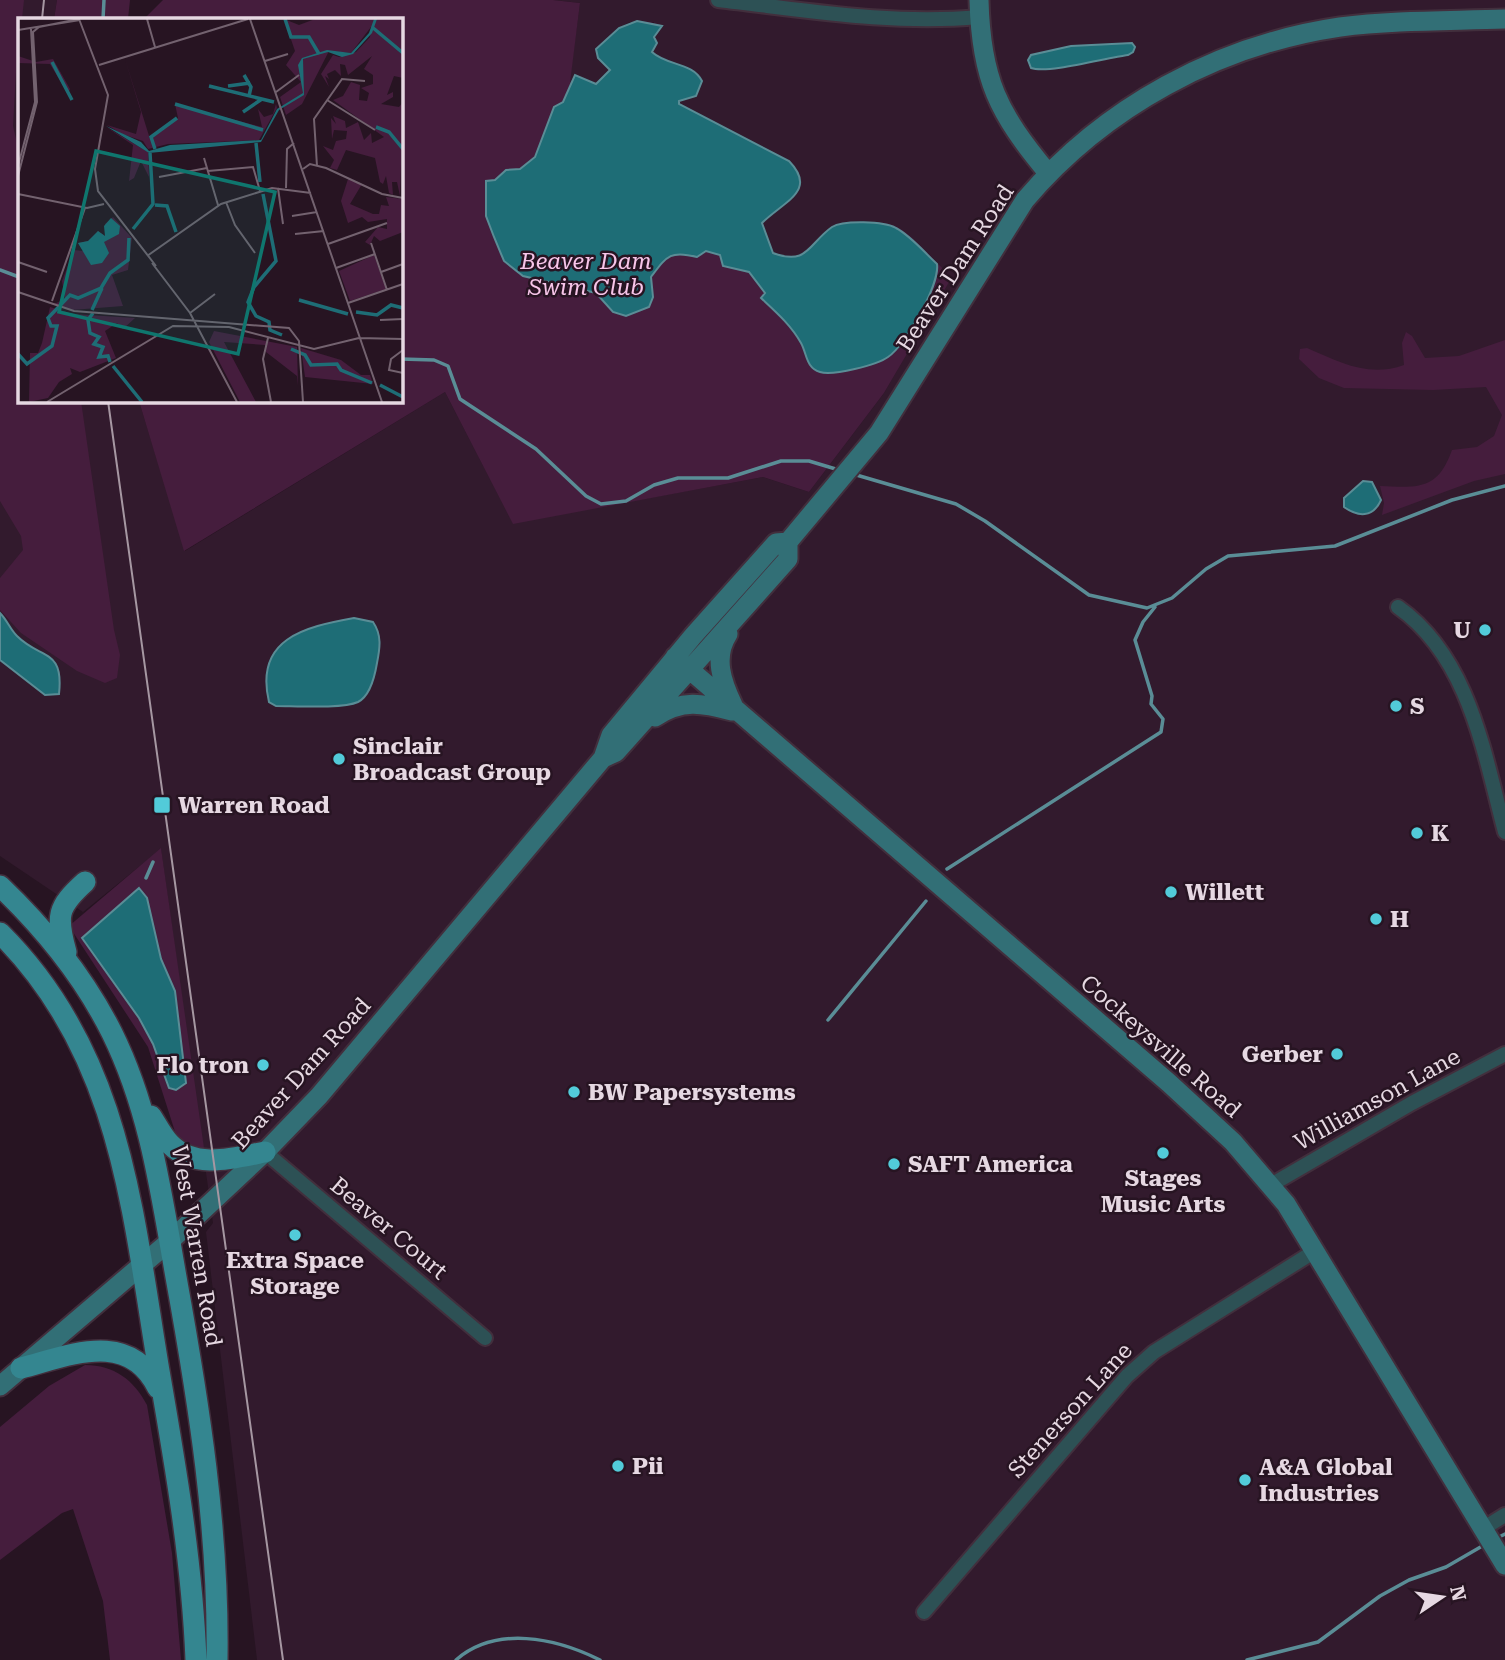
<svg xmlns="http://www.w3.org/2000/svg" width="1505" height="1660" font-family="'Roboto Serif',serif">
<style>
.built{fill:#321a2d}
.green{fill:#451d3d}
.water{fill:#1e6d76;stroke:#5a8d96;stroke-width:2}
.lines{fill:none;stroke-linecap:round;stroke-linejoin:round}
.stream{stroke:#5a8d96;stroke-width:3.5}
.street-casing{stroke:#422f3d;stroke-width:18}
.secondary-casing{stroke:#422f3d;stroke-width:23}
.primary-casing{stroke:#422f3d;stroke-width:24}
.street{stroke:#2d5155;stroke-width:14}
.secondary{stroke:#326f76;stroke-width:19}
.primary{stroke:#348690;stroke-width:21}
.tram{stroke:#a697a2;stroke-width:2}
.poi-dot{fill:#52cbd9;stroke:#271422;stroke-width:2.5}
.labels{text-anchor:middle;stroke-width:5;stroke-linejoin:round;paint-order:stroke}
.park-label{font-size:23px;font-style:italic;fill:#f7c5e9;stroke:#271422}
.street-label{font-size:23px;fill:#e6d8e2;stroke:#271422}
.poi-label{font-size:23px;font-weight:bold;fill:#e6d8e2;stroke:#271422;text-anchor:start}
.inset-river{fill:none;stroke:#1e6d76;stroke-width:3.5}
.inset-road{fill:none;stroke:#73626f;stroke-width:2}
.view{fill:#0f766e;fill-opacity:0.15;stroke:#0f766e;stroke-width:3.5}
.inset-edge{fill:none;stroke:#e6d8e2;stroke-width:3.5}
</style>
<rect width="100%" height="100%" fill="#271422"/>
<!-- built -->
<path class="built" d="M 20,0 L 57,0 L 54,19 L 19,19 L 19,176 L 7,138 Z
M 553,0 L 1505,0 L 1505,1660 L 257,1660 L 206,1232 L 213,1223 L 161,849 L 83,912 L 0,856 L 0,388 L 19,401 L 139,401 L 185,551 L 445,392 L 513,523 L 763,477 L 809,492 L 884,393 L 951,277 L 894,226 L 877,224 L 859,221 L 833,226 L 801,256 L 791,258 L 773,253 L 762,224 L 799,191 L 789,161 L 678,104 L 679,101 L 688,99 L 692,69 L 661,62 L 651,52 L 654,22 L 630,22 L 619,28 L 598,58 L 611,70 L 596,84 L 569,85 L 580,3 Z"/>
<!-- green -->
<path class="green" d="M 0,0 L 24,0 L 22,19 L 19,19 L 13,126 L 19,152 L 19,401 L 81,401 L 114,630 L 120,655 L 117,678 L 105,683 L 77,671 L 21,633 L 0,610 L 0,578 L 23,550 L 21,536 L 0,501 Z
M 57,0 L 130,0 L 128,19 L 54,19 Z
M 163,0 L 553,0 L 580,3 L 570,83 L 575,75 L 596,84 L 610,70 L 598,58 L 596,49 C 616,31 633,13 662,26 L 654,37 L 657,43 L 652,52 C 667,66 692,62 702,81 L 696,96 L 679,101 L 679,104 L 789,161 C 818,191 784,202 762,223 L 773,253 C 806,266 809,246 831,228 C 841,220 882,221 895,226 C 915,236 934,262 952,277 L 884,393 L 809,492 L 763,477 L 513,524 L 445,392 L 184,551 L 139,401 L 401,401 L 401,19 L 144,19 Z
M 1406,332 L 1412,336 L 1425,358 L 1459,356 L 1505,340 L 1505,474 L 1474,481 L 1382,515 L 1384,503 L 1380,486 C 1418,488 1438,490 1452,450 L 1477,447 L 1494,436 L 1502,415 L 1486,387 L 1433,390 L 1344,388 L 1319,378 L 1299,359 L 1300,349 L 1307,348 C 1340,362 1368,378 1404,365 L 1402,343 Z
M 161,848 L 204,1148 L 192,1150 L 177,1138 L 148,1047 L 69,926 Z
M 85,1365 C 114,1365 134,1380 147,1405 L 172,1553 L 181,1660 L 110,1660 L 103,1601 L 73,1509 L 62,1513 L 0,1560 L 0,1427 L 49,1386 Z"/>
<!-- water -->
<path class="water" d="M 637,21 L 662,26 L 654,37 L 657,43 L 652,52 C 667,66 692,62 702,81 L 696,96 L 679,101 L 679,104 L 789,161 C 818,191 784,201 762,223 L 773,253 C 808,266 808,244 832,227 C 843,220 884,221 896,228 C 911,236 924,252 937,264 C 940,284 906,345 888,357 C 877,365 833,376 820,372 C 806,368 807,354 801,343 C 791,325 776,312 761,298 L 765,293 L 749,272 L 723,266 L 720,255 L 706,251 L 697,257 C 670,250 667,256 651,277 L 653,297 L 649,307 L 626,316 L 613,312 L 596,293 L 523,276 L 504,261 L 494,237 L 486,216 L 486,181 L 495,180 L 506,170 L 520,169 L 535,157 L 554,107 L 563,102 L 575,75 L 596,84 L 610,70 L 598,58 L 596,49 L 619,28 Z
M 1132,43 L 1135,47 L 1133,52 L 1128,55 C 1105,58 1048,74 1031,68 L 1028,60 L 1031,55 L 1071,46 Z
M 1363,481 L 1372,482 L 1381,500 C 1373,518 1358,517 1344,507 L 1344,498 Z
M 0,613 C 7,620 10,629 17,636 C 41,660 64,648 59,694 L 45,695 L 0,660 Z
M 354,618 L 373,622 C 382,635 380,648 377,663 C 375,675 370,696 358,702 C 343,709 295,706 276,706 L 269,702 C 254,639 304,627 354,618 Z
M 139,888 L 147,898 L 161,959 L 175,991 L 186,1083 L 176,1090 L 169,1088 L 153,1044 L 139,1018 L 82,938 Z"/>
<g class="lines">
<!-- stream -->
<path class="stream" d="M 103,19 L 104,0
M 0,270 L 19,277
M 401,359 L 434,360 L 448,366 L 460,399 L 536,449 L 586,496 L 601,504 L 626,501 L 654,485 L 678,478 L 728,478 L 781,461 L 809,461 L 839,470
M 853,474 L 956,504 L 985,521 L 1089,595 L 1147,608 L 1172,598 L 1206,569 L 1228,556 L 1335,546 L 1452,500 L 1505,486
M 947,869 L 1161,732 L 1163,719 L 1151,704 L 1152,696 L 1135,640 L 1143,622 L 1155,607
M 146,878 L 153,862
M 828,1020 L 926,901
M 1497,1538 L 1505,1534
M 456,1660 C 496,1625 556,1638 600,1660
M 1247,1660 L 1318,1642 L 1380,1596 L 1409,1580 L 1446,1567 L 1484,1545"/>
<!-- street casing -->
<g class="street-casing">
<path id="street" d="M 718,0 C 806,10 891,25 979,17
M 1398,607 C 1469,657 1484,753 1505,832
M 265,1152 L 485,1338
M 1271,1185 L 1412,1103 L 1505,1054
M 1484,1528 L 1505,1515
M 924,1612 L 1127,1376 L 1154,1352 L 1315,1251"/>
</g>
<!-- secondary casing -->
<g class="secondary-casing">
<path id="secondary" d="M 979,0 C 981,79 998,113 1048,173
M 728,634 C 713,657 722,682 733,705
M 675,657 L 1169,1083 L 1233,1142 L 1286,1204 L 1505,1565
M 655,717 C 682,699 702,703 732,711
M 603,758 L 616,752 L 788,559 L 788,542 L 879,433 L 1025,200 C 1104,107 1218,45 1340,27 C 1394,20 1450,21 1505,19
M 0,1386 L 170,1241 L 265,1152 L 319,1096 L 603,758 L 611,735 L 693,636 L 776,543 L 788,542"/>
</g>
<!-- primary casing -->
<g class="primary-casing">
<path id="primary" d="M 0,886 C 45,929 84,977 112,1033 C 150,1110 161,1192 176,1277 C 199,1404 219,1530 217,1660
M 0,933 C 120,1052 132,1208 158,1365 C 175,1463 192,1560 196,1660
M 66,952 C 56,916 57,907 85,882
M 151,1116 C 157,1125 162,1136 170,1144 C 195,1170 234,1158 265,1152
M 21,1368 C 71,1355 129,1329 158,1388"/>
</g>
<!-- street -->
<use href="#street" class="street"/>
<!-- secondary -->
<use href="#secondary" class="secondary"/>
<!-- primary -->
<use href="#primary" class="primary"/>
<!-- tram -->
<path class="tram" d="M 42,19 L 44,0
M 108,401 L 283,1660"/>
</g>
<!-- markers -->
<g class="poi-dot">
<circle cx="1485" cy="630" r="7"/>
<circle cx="1396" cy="706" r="7"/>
<circle cx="339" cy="759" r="7"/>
<rect x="153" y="796" width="18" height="18" rx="3.5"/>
<circle cx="1417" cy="833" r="7"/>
<circle cx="1171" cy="892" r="7"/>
<circle cx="1376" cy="919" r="7"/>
<circle cx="1337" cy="1054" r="7"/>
<circle cx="263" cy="1065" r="7"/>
<circle cx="574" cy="1092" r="7"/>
<circle cx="1163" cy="1153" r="7"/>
<circle cx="894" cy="1164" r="7"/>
<circle cx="295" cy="1235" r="7"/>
<circle cx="618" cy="1466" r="7"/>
<circle cx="1245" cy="1480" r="7"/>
</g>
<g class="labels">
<!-- park labels -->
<g class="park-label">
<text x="586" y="269">Beaver Dam<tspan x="586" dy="26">Swim Club</tspan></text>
</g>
<!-- street labels -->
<g class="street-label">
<text transform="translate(955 268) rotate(-57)" y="8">Beaver Dam Road</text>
<text transform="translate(1161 1046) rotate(41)" y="8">Cockeysville Road</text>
<text transform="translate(301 1073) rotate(-48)" y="8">Beaver Dam Road</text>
<text transform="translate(1377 1099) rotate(-29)" y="8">Williamson Lane</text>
<text transform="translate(389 1228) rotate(40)" y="8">Beaver Court</text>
<text transform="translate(197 1246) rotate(80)" y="8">West Warren Road</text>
<text transform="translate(1070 1410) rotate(-48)" y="8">Stenerson Lane</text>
</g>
<!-- poi labels -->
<g class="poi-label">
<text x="1471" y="638" text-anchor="end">U</text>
<text x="1410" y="714">S</text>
<text x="353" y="754">Sinclair<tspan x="353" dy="26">Broadcast Group</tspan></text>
<text x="178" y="813">Warren Road</text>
<text x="1431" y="841">K</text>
<text x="1185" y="900">Willett</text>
<text x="1390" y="927">H</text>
<text x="1323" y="1062" text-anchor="end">Gerber</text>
<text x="249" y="1073" text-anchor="end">Flo tron</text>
<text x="588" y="1100">BW Papersystems</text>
<text x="908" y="1172">SAFT America</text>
<text x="1163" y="1186" text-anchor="middle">Stages<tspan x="1163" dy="26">Music Arts</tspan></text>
<text x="295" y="1268" text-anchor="middle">Extra Space<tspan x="295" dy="26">Storage</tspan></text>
<text x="632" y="1474">Pii</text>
<text x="1259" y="1475">A&amp;A Global<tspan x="1259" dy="26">Industries</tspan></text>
</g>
</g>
<!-- overview -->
<g transform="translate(18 18)">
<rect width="385" height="385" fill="#271422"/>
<path d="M 266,1 L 281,7 L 297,1 L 385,1 L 385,60 L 376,58 L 369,77 L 375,74 L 375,79 L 363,86 L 381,89 L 385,84 L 382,178 L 379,164 L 374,164 L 375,177 L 371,175 L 368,158 L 365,166 L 362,164 L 357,140 L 328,132 L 319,152 L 312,150 L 316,142 L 305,128 L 315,132 L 318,123 L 328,121 L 329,113 L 316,112 L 314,121 L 313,100 L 318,106 L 315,98 L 327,103 L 328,110 L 340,104 L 346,122 L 353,115 L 354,125 L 366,119 L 315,82 L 325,78 L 333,64 L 342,67 L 341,82 L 349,83 L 351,75 L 343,70 L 355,66 L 355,57 L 346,51 L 354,38 L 330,57 L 327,47 L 322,46 L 323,58 L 317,52 L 309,56 L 311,61 L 307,58 L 311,69 L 303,56 L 315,37 L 321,39 L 338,34 L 352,19 L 353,9 L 333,35 L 311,33 L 284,86 L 268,97 L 262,79 L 283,64 L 268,47 L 277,33 ZM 0,38 L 18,44 L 35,41 L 52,71 L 50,76 L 32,46 L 0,45 ZM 107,41 L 132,121 L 160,100 L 157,86 L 244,109 L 240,91 L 246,99 L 255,96 L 258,86 L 259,90 L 241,122 L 150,126 L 130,131 L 125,123 L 104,116 L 89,107 L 118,116 L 123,94 ZM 88,109 L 130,134 L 131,159 L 123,143 L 116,160 L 111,163 L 115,127 ZM 330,161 L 344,166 L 332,186 L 355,196 L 361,196 L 363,187 L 371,188 L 368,179 L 385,181 L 385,214 L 362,223 L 356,218 L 352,227 L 347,224 L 360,209 L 369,211 L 369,201 L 350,204 L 344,199 L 330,205 L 323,183 ZM 95,199 L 114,220 L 110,252 L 94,257 L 105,288 L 54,292 L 36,286 L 47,281 L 44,263 L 56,232 L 65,233 L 60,225 L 70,223 L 80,213 L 87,218 L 87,206 ZM 356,237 L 368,271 L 332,283 L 321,253 ZM 32,289 L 55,296 L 117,300 L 105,311 L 99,305 L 87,313 L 98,340 L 62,354 L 52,350 L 54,356 L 41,364 L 30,380 L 11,384 L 12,335 L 20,335 L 24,325 ZM 196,313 L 279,329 L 280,368 L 279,358 L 248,334 L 247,327 L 206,324 L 238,384 L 222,384 L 191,324 ZM 283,330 L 323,342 L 343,357 L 352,357 L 355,366 L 287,359 Z" fill="#451d3d"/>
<path d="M 356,1 L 359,1 L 354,15 L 335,36 L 324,39 L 310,34 L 285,41 L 286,77 L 261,92 L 243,124 L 131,135 L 88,108 L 123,124 L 131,133 L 152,127 L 243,122 L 259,91 L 285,75 L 280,47 L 284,40 L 309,32 L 333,35 L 351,15 ZM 93,200 L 102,208 L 101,216 L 86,224 L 91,235 L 84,245 L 73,247 L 60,225 L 70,223 L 80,213 L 87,218 L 86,208 Z" fill="#1e6d76"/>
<path class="inset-river" d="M 267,1 L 273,19 L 291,19 L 301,36M 354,9 L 385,35M 34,44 L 54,82M 226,57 L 233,69 L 231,78M 191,68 L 256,84M 210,68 L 232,65M 157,86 L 245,112M 225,94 L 244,81M 358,109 L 371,114 L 385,131M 238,125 L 242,164M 137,131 L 133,119 L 159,100M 245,176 L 258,243 L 236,269 L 230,284 L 238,298 L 251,304 L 252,312 L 264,317M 137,187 L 149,188 L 158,214M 115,211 L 135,186 L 132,135M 281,282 L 330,296M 74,292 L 84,270M 338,294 L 359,297 L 373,287 L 385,290M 75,295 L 70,302 L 72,315 L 81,319 L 76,326 L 85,329 L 81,339 L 90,338 L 92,344M 273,331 L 287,337 L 293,347 L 319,346 L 323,352 L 354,365M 0,336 L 9,346 L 34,328 L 39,308 L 33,308 L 30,300 L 52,277 L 60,280 L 83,270 L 92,255 L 110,242 L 111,220M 95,348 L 124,384M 362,367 L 385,379"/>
<path class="inset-road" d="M 61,1 L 90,77 L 77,151 L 80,173 L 138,248M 129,1 L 137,29M 232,1 L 364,384M 0,12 L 62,2M 247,43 L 270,36M 81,47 L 230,1M 258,74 L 281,57M 309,82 L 357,112M 186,140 L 200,187M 0,148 L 17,84 L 13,11M 299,148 L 296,101 L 324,61 L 347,63M 285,151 L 292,146 L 308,150 L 364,176 L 385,180M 190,153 L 235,149 L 242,173M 0,158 L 19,84 L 15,14 L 21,9 L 61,1M 141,159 L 189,150M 260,170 L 265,206M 268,170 L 269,131 L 276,125M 0,176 L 69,190 L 86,186M 208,184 L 217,207 L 237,235M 274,198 L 299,194M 277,216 L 306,213M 353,225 L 369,272M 310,226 L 369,205M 129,238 L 203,186 L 254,170 L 293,175M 0,244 L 29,254M 134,245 L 172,295 L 219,384M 318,250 L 357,236M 363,254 L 385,246M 0,274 L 56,293 L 271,310 L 281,323 L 285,384M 34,283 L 67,190M 330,285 L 385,266M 172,295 L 197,276M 362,302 L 385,301M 250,320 L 245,341 L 253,384M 341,320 L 385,321M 385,332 L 373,341 L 371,352 L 385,355M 29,384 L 155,308 L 211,309 L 296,331 L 341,320"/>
<path class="view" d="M 78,133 L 257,174 L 220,336 L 41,294 Z"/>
<rect width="385" height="385" class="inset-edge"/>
</g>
<!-- north arrow -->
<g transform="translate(1442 1597) rotate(77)" stroke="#271422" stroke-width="5" paint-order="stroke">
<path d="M0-5L12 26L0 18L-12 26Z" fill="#e6d8e2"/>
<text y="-10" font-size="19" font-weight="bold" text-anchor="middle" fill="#e6d8e2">N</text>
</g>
</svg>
